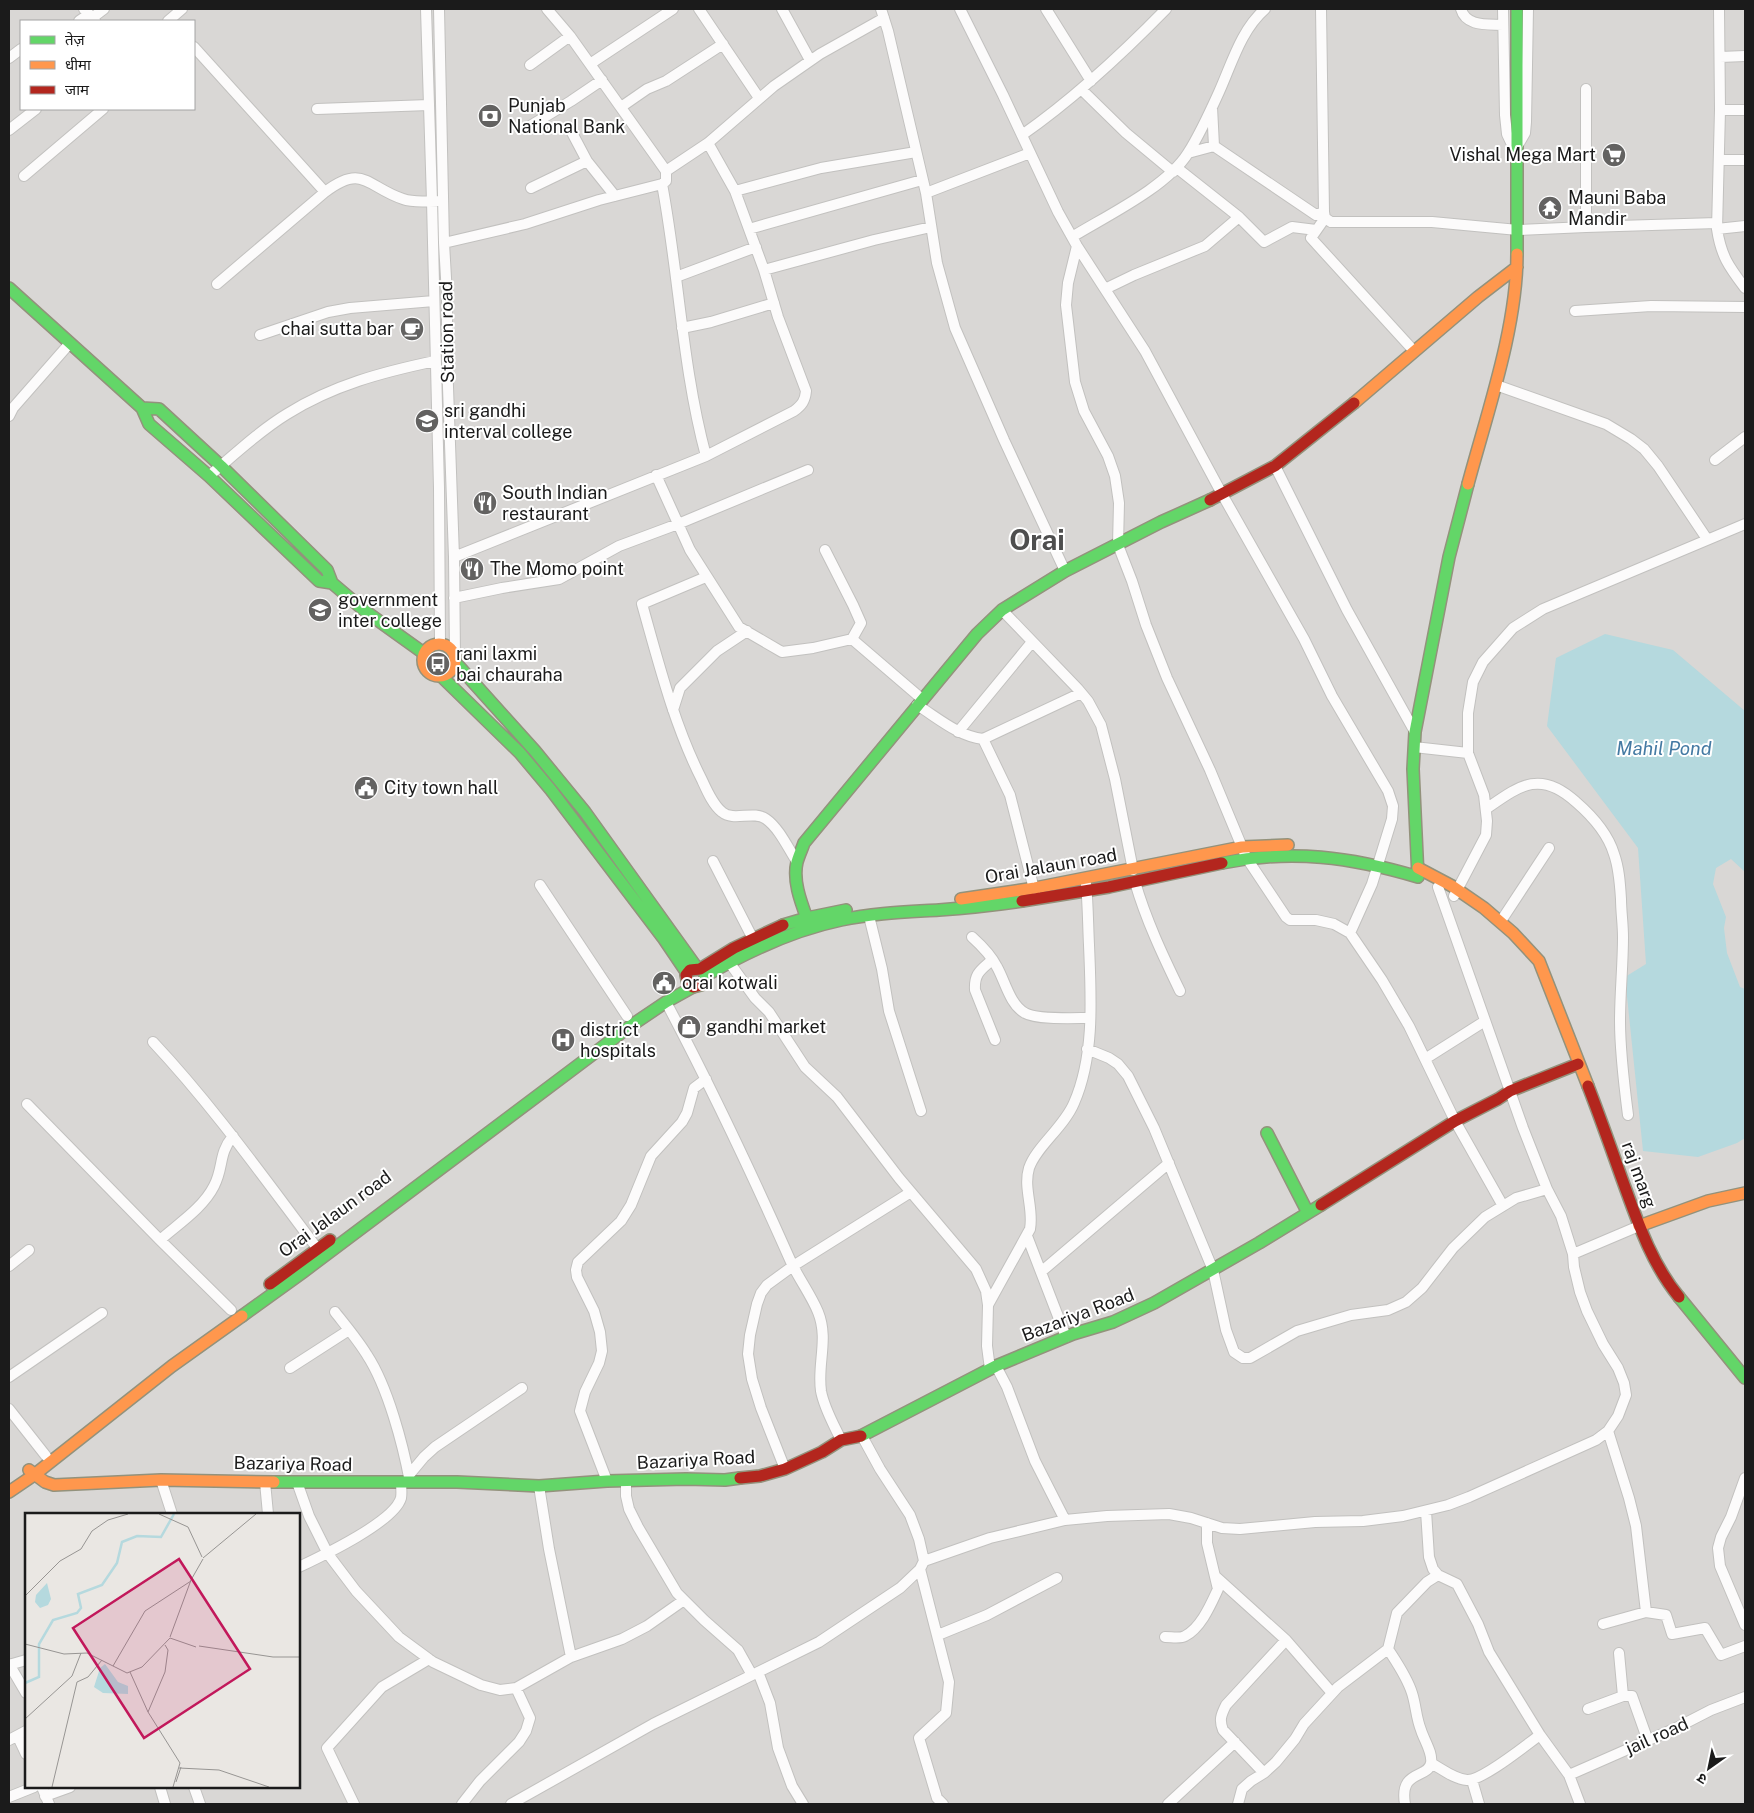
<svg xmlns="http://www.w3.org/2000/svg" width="1754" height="1813" font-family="'Public Sans','Noto Sans Devanagari',sans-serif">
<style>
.residential{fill:#d9d7d5;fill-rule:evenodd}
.water{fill:#b5d9de}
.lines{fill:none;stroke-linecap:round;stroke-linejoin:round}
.street-casing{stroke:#c2c1bf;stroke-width:12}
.fast-casing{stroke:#93927c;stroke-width:14}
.slow-casing{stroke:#93927c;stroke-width:14}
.jam-casing{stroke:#93927c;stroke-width:14}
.street{stroke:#fcfbfb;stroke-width:10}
.fast{stroke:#63d668;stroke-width:11}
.slow{stroke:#ff974d;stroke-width:11}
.jam{stroke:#b3261e;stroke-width:11}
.labels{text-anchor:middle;stroke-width:4;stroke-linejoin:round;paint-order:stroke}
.poi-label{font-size:18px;fill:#1b1b1b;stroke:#fff;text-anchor:start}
.street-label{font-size:18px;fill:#1b1b1b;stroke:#fff}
.water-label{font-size:19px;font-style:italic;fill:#447aa3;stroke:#fff}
.town-label{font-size:28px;font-weight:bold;fill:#4e4e4e;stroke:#fff}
.inset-river{fill:none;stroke:#b5d9de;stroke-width:2.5}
.inset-road{fill:none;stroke:#979593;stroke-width:1}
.view{fill:#c2185b;fill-opacity:0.15;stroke:#c2185b;stroke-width:2.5}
.inset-edge{fill:none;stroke:#1b1b1b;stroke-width:2.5}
</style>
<rect width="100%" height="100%" fill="#eae7e3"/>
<!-- residential -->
<path class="residential" d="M 9,9 L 1745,9 L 1745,1804 L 9,1804 ZM 21,21 L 194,21 L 194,109 L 21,109 ZM 26,1514 L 299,1514 L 299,1787 L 26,1787 Z"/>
<!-- water -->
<path class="water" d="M 1605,634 L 1673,650 L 1745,711 L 1745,872 L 1731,859 L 1716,868 L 1713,884 L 1726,917 L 1724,928 L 1727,953 L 1740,987 L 1745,989 L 1745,1138 L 1737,1143 L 1698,1157 L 1643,1151 L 1625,977 L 1646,964 L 1638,848 L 1547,726 L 1556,658 Z"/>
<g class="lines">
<!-- street casing -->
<g class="street-casing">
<path id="street" d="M 84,9 L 95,21
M 426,9 L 432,201 L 439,488 L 440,644
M 439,9 L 444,243 L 447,295 L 447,359 L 454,557 L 455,656
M 699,9 L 759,98
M 782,9 L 810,60
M 881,9 L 888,31 L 926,193 L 937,263 L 955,328 L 1004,440 L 1065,571
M 960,9 L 1003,95 L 1058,212 L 1077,246 L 1145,351 L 1222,494 L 1304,639 L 1332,696 L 1388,791 L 1393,806 L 1392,819 L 1372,884 L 1350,933
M 1046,9 L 1091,81
M 1321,9 L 1324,212 L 1325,218 L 1331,222 L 1432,222 L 1518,230 L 1586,227 L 1717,223
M 1461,9 C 1466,27 1488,24 1503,25
M 1503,9 L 1505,115 L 1507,134 L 1516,153
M 1719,9 L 1720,110 L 1717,229 C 1721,256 1729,267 1745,288
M 92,18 L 104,9
M 79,21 L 89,14
M 168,21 L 182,9
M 194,47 L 325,192
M 1720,57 L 1745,56
M 9,58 L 21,49
M 590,64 L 673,9
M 530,65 L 570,36
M 1081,89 L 1126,133 L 1173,172
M 1586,89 L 1586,227
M 621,107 L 647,89 L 666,81 L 723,44
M 1212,107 L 1214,146
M 317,109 L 429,105
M 1720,110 L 1745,110
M 530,126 L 571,101 L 602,80
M 569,127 L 587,161 L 615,196
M 9,130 L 36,109
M 1022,135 C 1075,98 1121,55 1166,9
M 1518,145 L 1525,133 L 1526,122 L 1528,9
M 1214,146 L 1316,215 L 1324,212
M 1188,153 L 1214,146
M 1719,160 L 1745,160
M 666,171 L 708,143 L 774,86 L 820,54 L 884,18
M 24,176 L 103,109
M 662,184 C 679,274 682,367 706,456
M 531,188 L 587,161
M 735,191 L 821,168 L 916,152
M 926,193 L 1030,153
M 1239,217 L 1264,242 L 1292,227 L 1316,230
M 1325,218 L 1311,238 L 1414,351
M 749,229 L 922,180
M 1717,229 L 1745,226
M 1072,237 C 1106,216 1167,187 1188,153 C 1200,134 1210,112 1219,92 C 1232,63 1241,30 1265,9
M 444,243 L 525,224 L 599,200 L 662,184 L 666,181 L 666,171 L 570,36 L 547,9
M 1077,246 L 1068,283 L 1066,305 L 1075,382 L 1084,411 L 1108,456 L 1115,476 L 1119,503 L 1118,545 L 1132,581 L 1146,625 L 1167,678 L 1210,770 L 1242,847 L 1246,857 L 1286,917 L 1290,920 L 1316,920 L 1334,924 L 1350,933 L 1382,980 L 1409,1026 L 1455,1121 L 1503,1206
M 764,270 L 874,240 L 931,227
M 676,277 L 756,247
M 217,284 L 325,192 C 363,163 367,187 403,199 C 414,203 426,201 438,201
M 1105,289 L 1134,275 L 1205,246 L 1239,217 L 1177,168
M 1575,311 L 1651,306 L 1745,307
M 682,328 L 711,322 L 774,303
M 260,335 L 328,312 L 350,308 L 434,301
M 1496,385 L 1606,424 L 1631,439 L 1644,449 L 1658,466 L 1707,539
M 9,416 L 13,408 L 70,343
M 1715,460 L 1745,437
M 1275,466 L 1347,610 L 1415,732
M 656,475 L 690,550 L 739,627 L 782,652 L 813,648 L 852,639 L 861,623 L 853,605 L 825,550
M 209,476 C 234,455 259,431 287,414 C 333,385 383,372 435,361
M 454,557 L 706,456 L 794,411 C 802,405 805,401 806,391 L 778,317 L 764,270 L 735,191 L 708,143
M 706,577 L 642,604 C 659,664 674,725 702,780 C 707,791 713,805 722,812 C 734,822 753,810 766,819 C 779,828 788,848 797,862
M 454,598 L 502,588 L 559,579 L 619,546 L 678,524 L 808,470
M 1002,610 L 1078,689 L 1088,701 L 1101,725 L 1115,779 L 1133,870
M 852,639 L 922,699
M 917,705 C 938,718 958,736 983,739 L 1081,693
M 673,710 L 680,688 L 717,651 L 747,631
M 958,732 L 1032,642
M 983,739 L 1010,795 L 1035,893
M 1414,747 L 1468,753
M 1486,809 C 1519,786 1540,769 1576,802 C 1591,815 1608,834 1614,854 C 1619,868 1620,883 1621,899 C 1621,911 1623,924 1623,937 C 1623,965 1620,993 1620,1021 C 1620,1052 1624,1084 1628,1115
M 713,861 L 752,937
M 1135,882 C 1146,920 1163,956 1180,991
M 540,885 L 627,1016
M 1454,896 L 1486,835 L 1487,821 L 1484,795 L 1468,753 L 1468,713 L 1473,682 L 1483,662 L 1513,628 L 1543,609 L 1745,524
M 869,916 L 882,969 L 889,1011 L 921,1111
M 1501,921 L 1549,848
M 972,937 C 982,946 991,955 997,967 C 1005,981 1010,1005 1025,1013 C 1037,1020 1075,1018 1090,1018
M 992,960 C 981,970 974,973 975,990 L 995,1040
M 729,962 L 755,998 L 769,1012 L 805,1067 L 837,1097 L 899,1178 L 976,1269 L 986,1291 L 988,1305 L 987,1346 L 990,1369
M 666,1002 C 711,1087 752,1174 791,1262 C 799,1279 811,1295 818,1312 C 829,1339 817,1364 821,1391 C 824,1408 834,1425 841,1440
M 153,1042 C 213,1106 264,1178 317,1248
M 1087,1049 L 1109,1058 L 1118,1064 L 1128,1076 L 1154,1128 L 1213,1270 L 1226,1330 L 1234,1352 L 1243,1358 L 1250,1358 L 1297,1331 L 1351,1315 L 1388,1310 L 1406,1302 L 1422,1288 L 1453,1248 L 1485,1217 L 1516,1198 L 1547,1189
M 1425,1059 L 1485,1021
M 27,1104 L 160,1240 L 231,1310
M 1027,1236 L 1066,1337
M 160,1240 C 178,1224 203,1208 214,1186 C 224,1167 218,1154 233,1136
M 1573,1254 L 1639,1226
M 9,1266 L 29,1250
M 1042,1271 L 1169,1163
M 988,1305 L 1030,1229 C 1034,1209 1023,1188 1029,1168 C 1036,1147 1064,1127 1074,1103 C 1095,1055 1091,996 1089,945 C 1088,925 1088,904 1086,884
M 335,1312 C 346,1326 358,1340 367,1355 C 388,1387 403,1445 410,1482
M 996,1366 L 1007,1387 L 1035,1461 L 1065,1520
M 290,1368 L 349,1330
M 9,1377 L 102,1313
M 9,1409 L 46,1456
M 1608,1431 L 1629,1498 L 1636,1526 L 1646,1612
M 862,1436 L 880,1469 L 910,1515 L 919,1539 L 924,1561
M 785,1469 L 761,1408 L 752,1379 L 748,1354 L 750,1335 L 757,1304 L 761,1293 L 767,1285 L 793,1266 L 911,1192
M 409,1475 L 424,1457 L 435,1447 L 522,1388
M 1745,1478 L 1731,1517 L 1721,1537 L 1718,1548 L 1720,1566 L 1745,1625
M 161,1480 L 172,1514
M 607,1481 L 580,1411 L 585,1392 L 599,1363 L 602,1351 L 600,1332 L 594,1311 L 577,1277 L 576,1270 L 578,1262 L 621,1221 L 631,1205 L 651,1156 L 682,1122 L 687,1113 L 694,1088 L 706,1079
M 626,1481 L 626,1496 L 629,1509 L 638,1527 L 677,1593 L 704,1620 L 738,1650 L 752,1675
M 265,1482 L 268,1514
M 297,1482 L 309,1516 L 328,1554 L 356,1591 L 399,1637 L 433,1662 L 481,1685 L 500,1690 L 516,1688 L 571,1657 L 622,1639 L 647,1626 L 684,1600
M 539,1486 L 549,1549 L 571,1657
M 1426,1511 L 1429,1557 L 1433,1569 L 1438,1575 L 1457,1584 L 1478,1624 L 1489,1652 L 1540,1735 L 1569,1775 L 1580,1804
M 299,1567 C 322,1556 394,1522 401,1498 C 402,1493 401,1487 401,1482
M 920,1569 L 949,1682 L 946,1713 L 919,1738 L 937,1798 L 943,1804
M 1215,1576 L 1286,1640 L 1332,1693
M 1603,1624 L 1646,1612 L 1666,1615 L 1672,1634 L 1705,1628 L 1721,1655 L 1745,1646
M 938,1635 L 987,1615 L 1057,1578
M 1165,1637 C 1172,1637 1180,1639 1185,1636 C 1201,1628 1211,1604 1218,1589 L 1207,1543 L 1207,1523
M 1388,1649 C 1397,1663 1407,1677 1412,1693 C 1416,1705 1416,1718 1421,1730 C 1424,1740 1433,1753 1431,1763 C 1428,1779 1399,1769 1405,1804
M 1619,1653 L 1623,1696 L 1632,1696 L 1648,1741
M 9,1664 L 26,1693
M 9,1665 L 26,1660
M 758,1672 L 770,1703 L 778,1748 L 792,1786 L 803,1804
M 1588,1709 L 1623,1696
M 18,1737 L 26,1754
M 9,1740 L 26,1731
M 1431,1763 C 1442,1769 1454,1779 1467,1780 C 1482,1781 1526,1745 1540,1735
M 1264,1773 L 1223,1730 C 1219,1720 1221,1715 1226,1705 L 1286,1640
M 1569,1775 L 1676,1728 L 1711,1710 L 1745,1697
M 1472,1780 L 1479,1804
M 42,1787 L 49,1804
M 160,1787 L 165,1804
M 194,1787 L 200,1804
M 45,1796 L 70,1787
M 9,1797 L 34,1787
M 354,1804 L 327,1748 L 382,1687 L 429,1659
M 462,1804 L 480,1781 L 519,1742 L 526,1731 L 530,1718 L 516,1688
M 511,1804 L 653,1724 L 819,1642 L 900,1588 L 920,1569 L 924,1561 L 990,1538 L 1065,1520 L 1107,1516 L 1169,1514 L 1191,1518 L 1222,1528 L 1240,1529 L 1315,1522 L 1363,1521 L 1403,1516 L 1448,1505 L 1469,1497 L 1596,1440 L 1608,1431 L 1618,1416 L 1626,1395 L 1624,1383 L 1618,1368 L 1603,1344 L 1587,1311 L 1580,1292 L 1574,1267 L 1573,1254 L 1561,1216 L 1547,1189 L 1523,1128 L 1438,887
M 1168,1804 L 1235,1742
M 1238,1804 L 1242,1789 L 1251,1781 L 1264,1773 L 1276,1762 L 1295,1739 L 1304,1724 L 1338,1687 L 1388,1649 L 1397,1613 L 1427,1582 L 1438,1575"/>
</g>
<!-- fast casing -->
<g class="fast-casing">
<path id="fast" d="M 1517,9 L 1517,254
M 9,288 L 142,408 L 149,424 L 209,476 L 319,581 L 332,583
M 142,408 L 159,409 L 221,466 L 327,570 L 332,583 L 365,611 L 425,654
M 455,662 L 535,751 L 585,812 L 697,968
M 441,676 L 520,753 L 551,790 L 664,939 L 687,973
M 1222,863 C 1292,849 1351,857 1418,877 L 1413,769 L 1415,732 L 1449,557 L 1468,484
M 783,925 L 807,918 L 846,910
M 810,927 C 803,907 792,883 797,862 C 799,855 802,849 804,843 L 977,634 L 1002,610 L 1065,571 L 1161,522 L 1210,500
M 705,976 C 748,951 793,930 841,920 C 874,913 907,912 939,910 C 967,908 995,905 1022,901
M 1267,1133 L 1308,1213
M 1679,1297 L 1745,1378
M 242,1316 L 303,1272 L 629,1027 L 666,1002 L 693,987
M 861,1436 L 996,1366 L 1073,1334 L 1113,1322 L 1154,1303 L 1259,1243 L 1321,1205
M 274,1482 L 457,1482 L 539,1486 L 607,1481 L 686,1479 L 725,1480 L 740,1478"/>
</g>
<!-- slow casing -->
<g class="slow-casing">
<path id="slow" d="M 1354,403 L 1478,297 L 1517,267
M 1468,484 C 1487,413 1517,328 1517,254
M423 660a16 16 0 1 1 32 0a16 16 0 1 1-32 0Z
M 1418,868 L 1452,886 L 1484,908 L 1513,933 L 1539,961 L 1588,1086
M 961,899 L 1035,888 L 1242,847 L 1288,845
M 1639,1226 L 1708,1201 L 1745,1193
M 29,1470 L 45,1482 L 54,1485 L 161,1480 L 274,1482
M 9,1492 L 34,1475 L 172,1366 L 242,1316"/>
</g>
<!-- jam casing -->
<g class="jam-casing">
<path id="jam" d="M 1210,500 L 1275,466 L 1354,403
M 1022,901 L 1109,887 L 1222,863
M 701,985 L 693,987 L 688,984 L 686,975 L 690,970 L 700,969 L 734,948 L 783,925
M 1588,1086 C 1600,1117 1611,1148 1622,1179 C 1637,1220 1651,1263 1679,1297
M 1321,1205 L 1455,1121 L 1498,1099 L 1510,1091 L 1578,1064
M 270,1284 L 330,1240
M 740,1478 L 760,1476 L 785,1469 L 822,1452 L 841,1440 L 861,1436"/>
</g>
<!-- street -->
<use href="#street" class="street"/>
<!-- fast -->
<use href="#fast" class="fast"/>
<!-- slow -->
<use href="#slow" class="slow"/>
<!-- jam -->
<use href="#jam" class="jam"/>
</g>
<!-- icons -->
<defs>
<g id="bank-disc" transform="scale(1.25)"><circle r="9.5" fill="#636261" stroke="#fff"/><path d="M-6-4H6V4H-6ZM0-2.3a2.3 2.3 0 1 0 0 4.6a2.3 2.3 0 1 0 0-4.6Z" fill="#fff"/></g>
<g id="supermarket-disc" transform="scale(1.25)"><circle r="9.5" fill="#636261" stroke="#fff"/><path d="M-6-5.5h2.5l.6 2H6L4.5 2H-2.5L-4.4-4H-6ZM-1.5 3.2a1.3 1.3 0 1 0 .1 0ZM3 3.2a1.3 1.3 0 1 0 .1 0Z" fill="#fff"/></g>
<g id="temple-disc" transform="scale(1.25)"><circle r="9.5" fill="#636261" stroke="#fff"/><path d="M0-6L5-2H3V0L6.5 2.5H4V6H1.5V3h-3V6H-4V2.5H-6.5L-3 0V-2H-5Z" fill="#fff"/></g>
<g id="cafe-disc" transform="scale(1.25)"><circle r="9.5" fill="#636261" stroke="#fff"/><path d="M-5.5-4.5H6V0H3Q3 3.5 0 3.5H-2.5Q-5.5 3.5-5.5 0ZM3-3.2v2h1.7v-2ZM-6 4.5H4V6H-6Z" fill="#fff"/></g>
<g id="university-disc" transform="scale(1.25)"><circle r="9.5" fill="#636261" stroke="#fff"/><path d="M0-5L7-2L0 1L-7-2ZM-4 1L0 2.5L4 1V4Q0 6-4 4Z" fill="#fff"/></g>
<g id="restaurant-disc" transform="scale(1.25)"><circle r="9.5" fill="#636261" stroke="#fff"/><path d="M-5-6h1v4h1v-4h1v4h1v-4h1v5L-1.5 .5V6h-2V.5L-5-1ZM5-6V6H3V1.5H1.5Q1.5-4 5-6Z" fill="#fff"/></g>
<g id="bus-disc" transform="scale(1.25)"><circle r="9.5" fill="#636261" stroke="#fff"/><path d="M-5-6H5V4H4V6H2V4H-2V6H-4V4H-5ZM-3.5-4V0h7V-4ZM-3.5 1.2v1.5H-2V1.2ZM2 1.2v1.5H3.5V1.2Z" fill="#fff"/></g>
<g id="civic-disc" transform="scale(1.25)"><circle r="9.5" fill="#636261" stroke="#fff"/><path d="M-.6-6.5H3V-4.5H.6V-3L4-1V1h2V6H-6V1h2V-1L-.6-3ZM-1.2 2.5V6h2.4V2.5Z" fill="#fff"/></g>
<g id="shop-disc" transform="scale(1.25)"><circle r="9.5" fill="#636261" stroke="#fff"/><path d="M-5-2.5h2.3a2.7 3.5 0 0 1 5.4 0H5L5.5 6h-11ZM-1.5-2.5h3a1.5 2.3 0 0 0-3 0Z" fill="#fff"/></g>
<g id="hospital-disc" transform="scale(1.25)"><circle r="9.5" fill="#636261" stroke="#fff"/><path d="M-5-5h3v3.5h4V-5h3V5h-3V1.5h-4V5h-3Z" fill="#fff"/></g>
</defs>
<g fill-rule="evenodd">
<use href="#bank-disc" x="490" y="116"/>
<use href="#supermarket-disc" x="1614" y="155"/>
<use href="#temple-disc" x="1550" y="208"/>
<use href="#cafe-disc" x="412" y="329"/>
<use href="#university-disc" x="427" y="421"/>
<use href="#restaurant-disc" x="485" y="503"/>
<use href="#restaurant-disc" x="472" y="569"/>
<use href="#university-disc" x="320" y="610"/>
<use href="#bus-disc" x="438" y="664"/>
<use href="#civic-disc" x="366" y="788"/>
<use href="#civic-disc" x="664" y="983"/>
<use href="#shop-disc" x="689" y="1027"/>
<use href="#hospital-disc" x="563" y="1040"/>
</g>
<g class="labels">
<!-- poi labels -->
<g class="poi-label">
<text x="508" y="112">Punjab<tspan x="508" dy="21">National Bank</tspan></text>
<text x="1596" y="161" text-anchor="end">Vishal Mega Mart</text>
<text x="1568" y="204">Mauni Baba<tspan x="1568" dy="21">Mandir</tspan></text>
<text x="394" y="335" text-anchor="end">chai sutta bar</text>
<text x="444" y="417">sri gandhi<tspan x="444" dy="21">interval college</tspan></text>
<text x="502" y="499">South Indian<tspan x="502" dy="21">restaurant</tspan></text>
<text x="490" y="575">The Momo point</text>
<text x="338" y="606">government<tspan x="338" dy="21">inter college</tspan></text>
<text x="456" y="660">rani laxmi<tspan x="456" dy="21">bai chauraha</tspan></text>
<text x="384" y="794">City town hall</text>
<text x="682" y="989">orai kotwali</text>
<text x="706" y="1033">gandhi market</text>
<text x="580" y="1036">district<tspan x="580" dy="21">hospitals</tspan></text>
</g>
<!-- street labels -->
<g class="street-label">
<text transform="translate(447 332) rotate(-91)" y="6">Station road</text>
<text transform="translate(1051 866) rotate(-10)" y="6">Orai Jalaun road</text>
<text transform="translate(1639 1175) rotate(70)" y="6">raj marg</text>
<text transform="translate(335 1214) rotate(-36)" y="6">Orai Jalaun road</text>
<text transform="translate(1078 1315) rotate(-21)" y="6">Bazariya Road</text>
<text transform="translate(696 1460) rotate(-3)" y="6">Bazariya Road</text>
<text transform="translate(293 1464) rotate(1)" y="6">Bazariya Road</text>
<text transform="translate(1657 1736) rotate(-24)" y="6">jail road</text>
</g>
<!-- water labels -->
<g class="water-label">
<text x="1664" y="755">Mahil Pond</text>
</g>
<!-- town labels -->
<g class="town-label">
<text x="1037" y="550">Orai</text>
</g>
</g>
<!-- overview -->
<g transform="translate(25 1513)">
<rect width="275" height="275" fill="#eae7e3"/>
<path d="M 22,70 L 26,86 L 23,92 L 15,95 L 10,89 L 11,82 ZM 80,151 L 93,169 L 103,173 L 103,181 L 78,180 L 69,174 L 75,155 Z" fill="#b5d9de"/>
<path class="inset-river" d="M 0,170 L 14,164 L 14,131 L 28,107 L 52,100 L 56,95 L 53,81 L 77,72 L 92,50 L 97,29 L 112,23 L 136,24 L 149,1"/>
<path class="inset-road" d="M 134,1 L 163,14 L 177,44M 178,45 L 231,1M 0,83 L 35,48 L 56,36 L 67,18 L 83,7 L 103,1M 145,124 L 166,67 L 178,46M 145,125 L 171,134M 0,131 L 39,141 L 62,140 L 102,160 L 117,154 L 145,125M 174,133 L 248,144 L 275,144M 88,153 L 120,98 L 166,68M 105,159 L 123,199 L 155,250 L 148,274M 123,199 L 140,159 L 143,137 L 140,132M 0,206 L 47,163 L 56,140M 154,255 L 194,257 L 244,274M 151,269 L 156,254M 27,274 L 52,169 L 63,164 L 77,147"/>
<path class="view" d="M 154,46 L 225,156 L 119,225 L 48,115 Z"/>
<rect width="275" height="275" class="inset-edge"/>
</g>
<!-- border -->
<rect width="1754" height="1813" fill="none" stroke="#1b1b1b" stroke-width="20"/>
<!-- legend -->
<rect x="20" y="20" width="175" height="90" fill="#ffffff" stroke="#a4a4a4"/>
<rect x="30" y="36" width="25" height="8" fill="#63d668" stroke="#a4a4a4"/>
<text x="65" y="45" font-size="15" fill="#1b1b1b">तेज़</text>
<rect x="30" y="61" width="25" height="8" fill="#ff974d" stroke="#a4a4a4"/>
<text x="65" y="70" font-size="15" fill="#1b1b1b">धीमा</text>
<rect x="30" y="86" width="25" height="8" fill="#b3261e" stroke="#a4a4a4"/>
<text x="65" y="95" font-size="15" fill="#1b1b1b">जाम</text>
<!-- north arrow -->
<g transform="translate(1709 1768) rotate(213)" stroke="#ffffff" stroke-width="4" paint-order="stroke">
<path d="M0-4L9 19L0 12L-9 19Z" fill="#1b1b1b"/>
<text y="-8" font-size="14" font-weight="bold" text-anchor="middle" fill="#1b1b1b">उ</text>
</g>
</svg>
